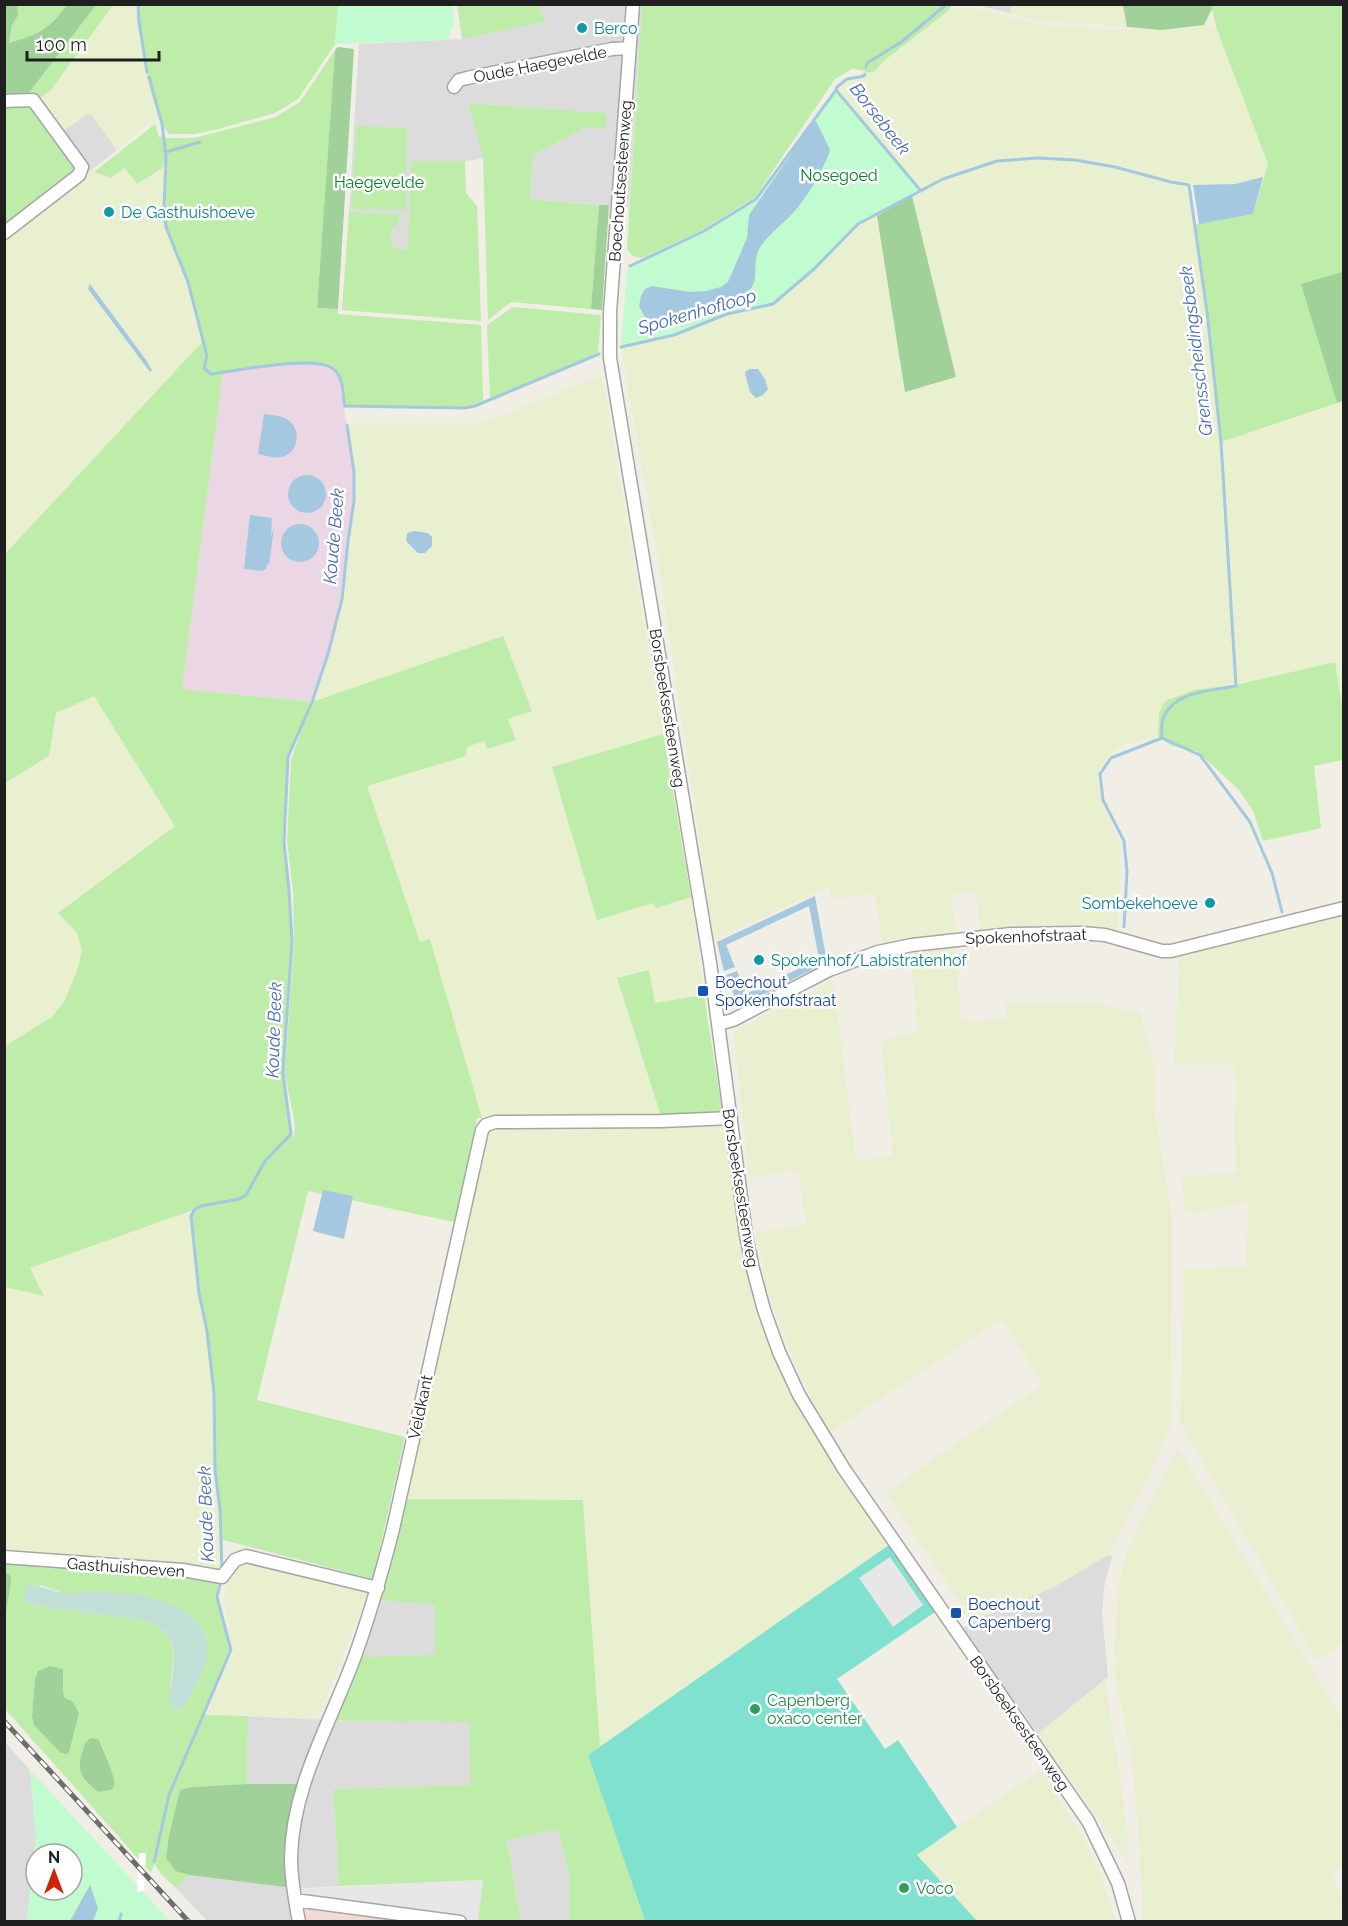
<svg xmlns="http://www.w3.org/2000/svg" width="1348" height="1926" font-family="Raleway,sans-serif">
<style>
.residential{fill:#dddcdc}
.commercial{fill:#f2dad4}
.industrial{fill:#ead7e3}
.farmland{fill:#e8f0d0}
.grass{fill:#beeca9;fill-rule:evenodd}
.forest{fill:#9fd198}
.wetland{fill:#c1dfd6}
.park{fill:#c0fcd0;fill-rule:evenodd}
.pitch{fill:#80e2ce}
.parking{fill:#e7e7e7}
.water{fill:#a4c8e0}
.pier{fill:#fff}
.lines{fill:none;stroke-linecap:round;stroke-linejoin:round}
.stream{stroke:#a4c8e0;stroke-width:3}
.minor-casing{stroke:#a6a6a6;stroke-width:15}
.minor{stroke:#fff;stroke-width:12}
.rail-casing{stroke:#6d6d6d;stroke-width:5}
.rail{stroke:#fff;stroke-width:3;stroke-dasharray:9;stroke-linecap:butt}
.culture-dot{fill:#0f9aa8;stroke:#fff;stroke-width:2}
.transit-dot{fill:#1a4fb4;stroke:#fff;stroke-width:2}
.leisure-dot{fill:#2e9e5b;stroke:#fff;stroke-width:2}
.labels{text-anchor:middle;stroke-width:5;stroke-linejoin:round;paint-order:stroke}
.culture-label{font-size:16px;fill:#0d838f;stroke:#fff;text-anchor:start}
.street-label{font-size:16px;fill:#1f1f1f;stroke:#fff}
.park-label{font-size:16px;fill:#078327;stroke:#fff}
.transit-label{font-size:16px;fill:#164399;stroke:#fff;text-anchor:start}
.leisure-label{font-size:16px;fill:#27864d;stroke:#fff;text-anchor:start}
.water-label{font-size:18px;font-style:italic;fill:#476ab3;stroke:#fff}
</style>
<rect width="100%" height="100%" fill="#f0eee5"/>
<!-- residential -->
<path class="residential" d="M 538,5 L 642,5 L 629,207 L 530,199 L 533,155 L 586,127 L 607,113 L 470,103 L 483,158 L 465,161 L 411,161 L 409,250 L 394,248 L 391,240 L 391,229 L 399,214 L 349,212 L 359,44 L 462,39 L 544,22 Z
M 976,5 L 1011,5 L 1010,13 Z
M 90,112 L 117,150 L 90,171 L 62,131 Z
M 1108,1555 L 1112,1556 L 1104,1588 L 1102,1614 L 1108,1677 L 1038,1734 L 962,1629 L 973,1621 L 1052,1588 Z
M 374,1600 L 435,1603 L 435,1656 L 355,1657 Z
M 248,1716 L 328,1720 L 470,1722 L 472,1785 L 333,1789 L 339,1886 L 294,1889 L 299,1921 L 207,1921 L 176,1888 L 189,1875 L 293,1888 L 291,1860 L 304,1784 L 247,1784 Z
M 4,1741 L 30,1770 L 36,1836 L 27,1921 L 5,1921 Z
M 558,1829 L 569,1874 L 569,1921 L 521,1921 L 507,1839 Z"/>
<!-- commercial -->
<path class="commercial" d="M 295,1900 L 459,1921 L 299,1921 Z"/>
<!-- industrial -->
<path class="industrial" d="M 302,362 L 325,365 L 334,368 L 339,376 L 354,472 L 354,501 L 348,541 L 342,599 L 328,654 L 312,702 L 182,689 L 223,372 Z"/>
<!-- farmland -->
<path class="farmland" d="M 113,5 L 136,5 L 145,61 L 161,119 L 150,123 L 117,150 L 90,113 L 62,131 L 32,105 L 51,90 Z
M 1011,5 L 1125,5 L 1130,21 L 1127,27 L 1041,21 L 1010,13 Z
M 962,7 L 986,10 L 1040,25 L 1098,29 L 1161,30 L 1204,25 L 1216,27 L 1268,164 L 1263,177 L 1259,179 L 1235,184 L 1189,185 L 1207,312 L 1221,442 L 1343,401 L 1343,712 L 1335,662 L 1240,684 L 1194,690 L 1159,714 L 1158,737 L 1122,745 L 1105,760 L 1096,778 L 1104,808 L 1121,845 L 1118,931 L 1067,929 L 980,932 L 976,891 L 951,894 L 956,935 L 882,947 L 875,893 L 830,899 L 829,886 L 714,941 L 660,571 L 621,347 L 674,335 L 727,314 L 773,304 L 858,224 L 877,216 L 905,392 L 956,378 L 912,196 L 921,191 L 836,90 L 837,87 L 847,79 L 876,71 L 885,60 L 948,11 Z
M 125,168 L 137,184 L 163,168 L 166,168 L 164,209 L 166,227 L 188,282 L 197,320 L 204,340 L 5,555 L 5,233 L 81,171 L 92,171 L 111,178 Z
M 602,375 L 663,734 L 553,767 L 657,908 L 691,897 L 704,995 L 655,1003 L 617,978 L 661,1116 L 482,1118 L 430,940 L 420,942 L 367,786 L 466,756 L 467,747 L 484,741 L 487,749 L 508,719 L 532,711 L 503,636 L 312,702 L 328,654 L 344,584 L 348,541 L 354,501 L 354,472 L 347,425 L 478,425 Z
M 94,696 L 175,826 L 58,913 L 77,933 L 82,950 L 78,968 L 65,1000 L 53,1016 L 5,1046 L 5,783 L 49,756 L 56,713 Z
M 1343,913 L 1344,1643 L 1317,1660 L 1180,1422 L 1183,1319 L 1183,1269 L 1246,1268 L 1248,1202 L 1186,1214 L 1180,1177 L 1236,1173 L 1235,1065 L 1174,1065 L 1180,955 L 1305,920 Z
M 954,945 L 962,1022 L 1006,1019 L 1006,1002 L 1097,1002 L 1118,1010 L 1140,1012 L 1155,1067 L 1155,1113 L 1172,1215 L 1171,1425 L 1159,1454 L 1108,1555 L 1052,1588 L 973,1621 L 886,1492 L 1043,1384 L 1002,1319 L 829,1432 L 795,1365 L 767,1290 L 756,1233 L 807,1224 L 798,1170 L 749,1177 L 734,1032 L 833,980 L 856,1161 L 893,1156 L 881,1042 L 918,1030 L 910,951 Z
M 731,1118 L 746,1235 L 779,1352 L 893,1540 L 889,1545 L 600,1746 L 583,1500 L 400,1499 L 486,1125 Z
M 182,1214 L 191,1216 L 199,1293 L 207,1331 L 212,1369 L 214,1393 L 215,1469 L 220,1510 L 222,1577 L 5,1557 L 4,1287 L 44,1296 L 30,1268 Z
M 1178,1448 L 1336,1709 L 1343,1727 L 1343,1865 L 1330,1872 L 1343,1901 L 1343,1921 L 1143,1921 L 1138,1827 L 1133,1768 L 1115,1672 L 1117,1589 L 1128,1550 Z
M 245,1560 L 369,1591 L 318,1719 L 206,1715 L 233,1653 L 223,1597 L 232,1571 Z
M 1105,1679 L 1123,1800 L 1128,1837 L 1128,1862 L 1038,1734 Z
M 1041,1770 L 1083,1838 L 1100,1873 L 1116,1921 L 977,1921 L 917,1855 Z"/>
<!-- grass -->
<path class="grass" d="M 17,5 L 67,5 C 50,27 36,36 9,44 L 12,25 L 18,15 Z
M 96,5 L 113,5 L 51,90 L 32,105 L 76,168 L 75,172 L 5,230 L 4,95 L 28,94 Z
M 139,5 L 338,5 L 335,44 L 298,99 L 275,113 L 218,129 L 195,134 L 170,134 C 152,123 138,27 139,5 Z
M 457,5 L 538,5 L 545,22 L 462,39 Z
M 642,5 L 642,4 L 952,5 L 948,11 L 885,60 L 875,71 L 869,73 L 861,70 L 852,69 L 835,79 L 755,197 L 702,230 L 642,258 L 633,256 L 627,249 Z
M 1211,5 L 1343,5 L 1343,272 L 1302,285 L 1337,403 L 1221,442 L 1207,312 L 1195,224 L 1253,214 L 1268,164 L 1216,27 Z
M 335,50 L 317,308 L 338,309 L 338,314 L 481,325 L 483,401 L 464,408 L 344,406 C 343,394 344,378 335,370 C 319,355 246,370 223,372 L 182,689 L 312,702 L 503,636 L 532,711 L 508,719 L 516,740 L 487,749 L 484,741 L 467,747 L 466,756 L 367,786 L 420,942 L 430,939 L 482,1118 L 477,1118 L 454,1222 L 308,1191 L 257,1400 L 405,1437 L 373,1579 L 220,1539 L 220,1510 L 215,1469 L 214,1393 L 207,1331 L 199,1293 L 191,1216 L 193,1210 L 30,1268 L 44,1296 L 5,1287 L 5,1046 L 53,1016 L 65,1000 L 78,968 L 82,950 L 77,933 L 58,913 L 175,826 L 94,696 L 56,713 L 49,756 L 5,783 L 4,555 L 204,340 L 188,282 L 166,227 L 164,209 L 166,157 L 164,140 L 167,138 L 194,138 L 276,117 L 300,102 ZM 305,719 L 291,760 L 287,841 L 293,890 L 294,940 L 285,1074 L 295,1125 L 294,1136 L 291,1134 L 283,1073 L 292,941 L 289,891 L 284,842 L 288,757 Z
M 469,103 L 607,113 L 605,129 L 586,127 L 533,155 L 530,199 L 599,205 L 591,309 L 511,302 L 488,320 L 483,158 Z
M 155,124 L 159,137 L 162,137 L 165,158 L 163,168 L 137,184 L 125,168 L 111,178 L 94,172 Z
M 357,126 L 407,128 L 406,210 L 351,209 Z
M 411,161 L 465,161 L 466,193 L 477,206 L 481,321 L 342,310 L 349,212 L 399,214 L 399,223 L 391,229 L 391,240 L 394,248 L 408,250 Z
M 513,307 L 601,315 L 598,353 L 490,399 L 487,325 Z
M 1335,662 L 1343,713 L 1343,760 L 1314,766 L 1321,828 L 1263,841 L 1253,811 L 1239,790 L 1197,751 L 1172,746 L 1158,737 L 1159,714 L 1165,701 L 1194,690 L 1240,684 Z
M 663,734 L 691,897 L 656,908 L 653,903 L 597,920 L 552,767 Z
M 649,970 L 655,1003 L 704,995 L 722,1111 L 718,1115 L 661,1116 L 617,978 Z
M 400,1499 L 583,1500 L 600,1746 L 588,1755 L 645,1921 L 569,1921 L 569,1874 L 558,1829 L 507,1840 L 521,1921 L 478,1921 L 482,1880 L 339,1886 L 333,1789 L 471,1785 L 469,1722 L 328,1720 L 355,1657 L 435,1655 L 435,1604 L 374,1600 Z
M 4,1557 L 222,1577 L 217,1597 L 231,1650 L 204,1715 L 248,1716 L 247,1784 L 192,1787 L 180,1790 L 176,1870 L 189,1875 L 176,1888 L 161,1874 L 154,1863 L 151,1873 L 5,1709 ZM 40,1585 L 63,1593 L 207,1636 L 170,1688 C 174,1655 181,1631 141,1620 L 31,1605 L 24,1600 ZM 62,1668 L 63,1693 L 65,1698 L 32,1716 L 35,1679 L 38,1671 ZM 102,1745 C 106,1757 117,1780 111,1790 L 98,1792 L 86,1782 L 79,1768 Z"/>
<!-- forest -->
<path class="forest" d="M 4,5 L 17,5 L 18,15 L 12,25 L 9,43 C 38,35 49,29 67,5 L 96,5 L 28,94 L 5,95 Z
M 1211,5 L 1212,9 L 1204,25 L 1161,30 L 1127,27 L 1123,5 Z
M 338,47 L 354,49 L 338,309 L 317,308 L 335,50 Z
M 912,196 L 956,377 L 905,392 L 877,216 Z
M 599,205 L 609,205 L 602,310 L 591,309 Z
M 1343,272 L 1343,401 L 1337,403 L 1301,284 Z
M 7,1573 L 10,1575 L 11,1580 L 5,1619 L 5,1574 Z
M 50,1666 L 63,1669 L 63,1693 L 65,1698 L 73,1702 L 79,1713 L 69,1752 L 67,1754 L 61,1753 L 34,1725 L 32,1716 L 35,1679 L 38,1671 Z
M 91,1738 L 98,1739 C 102,1745 114,1775 114,1781 C 115,1786 114,1786 111,1790 L 98,1792 C 82,1779 75,1771 83,1750 C 85,1744 86,1741 91,1738 Z
M 247,1784 L 305,1784 L 298,1804 L 293,1888 L 189,1875 L 176,1871 L 166,1858 L 169,1836 L 180,1790 L 192,1787 Z"/>
<!-- wetland -->
<path class="wetland" d="M 28,1585 C 41,1585 52,1592 64,1593 C 73,1594 83,1591 92,1591 C 129,1590 214,1602 207,1653 C 205,1672 192,1691 183,1708 L 178,1709 L 170,1705 C 170,1668 189,1632 141,1620 L 31,1605 L 24,1600 L 24,1589 Z"/>
<!-- park -->
<path class="park" d="M 338,5 L 452,5 L 454,22 L 447,40 L 335,44 Z
M 836,90 L 921,191 L 858,224 L 814,269 L 773,304 L 727,314 L 674,335 L 621,347 L 627,271 L 630,266 L 704,231 L 756,199 Z
M 30,1770 L 170,1921 L 27,1922 L 36,1836 ZM 36,1854 L 72,1854 L 72,1890 L 36,1890 Z"/>
<!-- pitch -->
<path class="pitch" d="M 889,1545 L 935,1612 L 837,1679 L 885,1749 L 898,1740 L 957,1827 L 917,1855 L 977,1921 L 645,1921 L 588,1755 Z"/>
<!-- parking -->
<path class="parking" d="M 890,1557 L 923,1605 L 893,1627 L 859,1578 Z
M 483,1880 L 478,1922 L 459,1921 L 295,1900 L 293,1889 Z"/>
<!-- water -->
<path class="water" d="M 816,121 L 830,150 L 829,154 C 820,175 808,196 793,213 C 783,224 764,238 758,251 C 751,270 763,282 742,297 L 660,322 L 645,317 L 639,306 L 641,296 L 645,289 L 652,286 L 690,292 L 706,291 L 721,287 L 728,282 L 747,238 L 749,215 L 813,122 Z
M 1263,177 L 1253,214 L 1199,224 L 1193,185 L 1235,184 Z
M 90,284 L 146,360 L 152,370 L 150,372 L 88,289 Z
M 750,369 L 758,369 L 765,379 L 768,389 L 763,395 L 756,398 L 750,392 L 745,374 L 746,371 Z
M 264,414 C 271,415 281,415 288,420 C 302,429 299,454 281,457 C 272,459 265,455 258,454 Z
M288 494a19 19 0 1 1 38 0a19 19 0 1 1-38 0Z
M 250,515 L 272,518 L 271,536 L 274,527 L 269,565 L 267,564 L 266,569 L 263,571 L 244,569 Z
M281 543a19 19 0 1 1 38 0a19 19 0 1 1-38 0Z
M 415,531 L 428,533 L 432,537 L 432,546 L 425,553 L 418,553 L 406,541 L 407,533 Z
M 815,896 L 827,962 L 739,1007 L 726,975 L 737,971 L 746,994 L 819,959 L 809,906 L 726,945 L 735,967 L 724,971 L 717,942 Z
M 323,1190 L 353,1196 L 344,1239 L 313,1231 Z
M 90,1885 L 98,1908 L 93,1921 L 70,1921 Z"/>
<!-- pier -->
<path class="pier" d="M 139,1853 L 146,1853 L 144,1891 L 137,1892 Z"/>
<g class="lines">
<!-- stream -->
<path class="stream" d="M 138,4 L 139,22 L 147,72
M 866,67 L 867,63 L 900,43 L 947,4
M 865,74 L 864,76 L 847,79 L 837,87 L 836,90 L 921,191
M 149,77 L 162,124 L 166,157 L 164,209 L 166,227 L 188,282 L 207,356 L 204,368 L 211,374 C 236,371 313,355 332,368 C 343,375 343,391 344,403
M 166,152 L 200,142
M 630,266 L 704,231 L 756,199 L 836,90
M 621,347 L 674,335 L 727,314 L 773,304 L 814,269 L 858,224 L 943,179 L 997,161 L 1038,158 L 1075,160 L 1115,167 L 1171,182 L 1189,185 L 1207,312 L 1221,442 L 1236,686 C 1211,691 1173,691 1163,719 C 1161,724 1162,732 1162,738
M 344,406 L 464,408 L 475,406 L 599,354
M 1162,738 L 1200,755 L 1250,822 L 1272,873 L 1282,912
M 1124,927 L 1127,871 L 1124,841 L 1103,800 L 1100,774 L 1111,758 L 1162,738
M 222,1571 L 220,1510 L 215,1469 L 214,1393 L 207,1331 L 199,1293 L 191,1216 L 194,1210 L 201,1206 L 239,1199 L 246,1195 L 265,1161 L 291,1134 L 283,1073 L 292,941 L 289,891 L 284,842 L 288,757 L 312,702 L 328,654 L 342,599 L 348,541 L 354,501 L 354,472 L 347,425
M 154,1862 L 169,1795 L 231,1650 L 217,1597 L 221,1581
M 119,1922 L 121,1914"/>
<!-- minor casing -->
<g class="minor-casing">
<path id="minor" d="M 633,4 L 610,312 L 610,358 L 710,963 L 746,1235 L 753,1269 L 764,1310 L 779,1352 L 799,1395 L 844,1469 L 1088,1821 L 1118,1883 L 1129,1922
M 454,87 L 459,80 L 467,78 L 612,49 L 629,48
M 4,101 L 33,100 L 82,167 L 79,175 L 4,233
M 718,1024 L 733,1020 L 829,970 L 878,952 L 912,945 L 1011,934 L 1081,933 L 1105,935 L 1162,951 L 1171,951 L 1344,908
M 4,1557 L 183,1570 L 222,1577 L 235,1560 L 246,1556 L 378,1588
M 295,1900 L 460,1922
M 299,1922 C 295,1901 291,1879 291,1858 C 292,1786 331,1722 355,1656 C 370,1614 382,1572 393,1529 L 482,1130 L 486,1125 L 495,1122 L 662,1121 L 731,1118"/>
</g>
<!-- minor -->
<use href="#minor" class="minor"/>
<!-- rail casing -->
<g class="rail-casing">
<path id="rail" d="M 4,1721 L 189,1922"/>
</g>
<!-- rail -->
<use href="#rail" class="rail"/>
</g>
<!-- markers -->
<g class="culture-dot">
<circle cx="582" cy="28" r="6"/>
<circle cx="109" cy="212" r="6"/>
<circle cx="1210" cy="903" r="6"/>
<circle cx="759" cy="960" r="6"/>
</g>
<g class="transit-dot">
<rect x="697" y="985" width="12" height="12" rx="3"/>
<rect x="950" y="1607" width="12" height="12" rx="3"/>
</g>
<g class="leisure-dot">
<circle cx="755" cy="1709" r="6"/>
<circle cx="904" cy="1888" r="6"/>
</g>
<g class="labels">
<!-- culture labels -->
<g class="culture-label">
<text x="594" y="34">Berco</text>
<text x="121" y="218">De Gasthuishoeve</text>
<text x="1198" y="909" text-anchor="end">Sombekehoeve</text>
<text x="771" y="966">Spokenhof/Labistratenhof</text>
</g>
<!-- street labels -->
<g class="street-label">
<text transform="translate(540 64) rotate(-11)" y="6">Oude Haegevelde</text>
<text transform="translate(620 181) rotate(-86)" y="6">Boechoutsesteenweg</text>
<text transform="translate(668 708) rotate(81)" y="6">Borsbeeksesteenweg</text>
<text transform="translate(1026 936) rotate(-2)" y="6">Spokenhofstraat</text>
<text transform="translate(741 1188) rotate(81)" y="6">Borsbeeksesteenweg</text>
<text transform="translate(420 1407) rotate(-78)" y="6">Veldkant</text>
<text transform="translate(126 1567) rotate(4)" y="6">Gasthuishoeven</text>
<text transform="translate(1020 1723) rotate(55)" y="6">Borsbeeksesteenweg</text>
</g>
<!-- park labels -->
<g class="park-label">
<text x="839" y="181">Nosegoed</text>
<text x="379" y="188">Haegevelde</text>
</g>
<!-- transit labels -->
<g class="transit-label">
<text x="715" y="988">Boechout<tspan x="715" dy="18">Spokenhofstraat</tspan></text>
<text x="968" y="1610">Boechout<tspan x="968" dy="18">Capenberg</tspan></text>
</g>
<!-- leisure labels -->
<g class="leisure-label">
<text x="767" y="1706">Capenberg<tspan x="767" dy="18">oxaco center</tspan></text>
<text x="916" y="1894">Voco</text>
</g>
<!-- water labels -->
<g class="water-label">
<text transform="translate(880 119) rotate(52)" y="6">Borsebeek</text>
<text transform="translate(697 312) rotate(-16)" y="6">Spokenhofloop</text>
<text transform="translate(1196 351) rotate(-97)" y="6">Grensscheidingsbeek</text>
<text transform="translate(334 536) rotate(-85)" y="6">Koude Beek</text>
<text transform="translate(274 1030) rotate(-88)" y="6">Koude Beek</text>
<text transform="translate(206 1514) rotate(-92)" y="6">Koude Beek</text>
</g>
</g>
<!-- border -->
<rect width="1348" height="1926" fill="none" stroke="#1f1f1f" stroke-width="12"/>
<!-- north arrow -->
<g transform="translate(54 1872)"><circle r="28" fill="#ffffff" stroke="#a5a5a5" stroke-width="1.5"/>
<path d="M0-4.5L10 22L0 15L-10 22Z" fill="#ce2400"/>
<text y="-9" font-size="16" font-weight="bold" text-anchor="middle" fill="#1f1f1f">N</text>
</g>
<!-- scale -->
<path d="M27 51v9h132v-9" fill="none" stroke="#1f1f1f" stroke-width="3"/>
<text x="36" y="51" font-size="18" fill="#1f1f1f" stroke="#ffffff" stroke-width="4.5" paint-order="stroke">100 m</text>
</svg>
